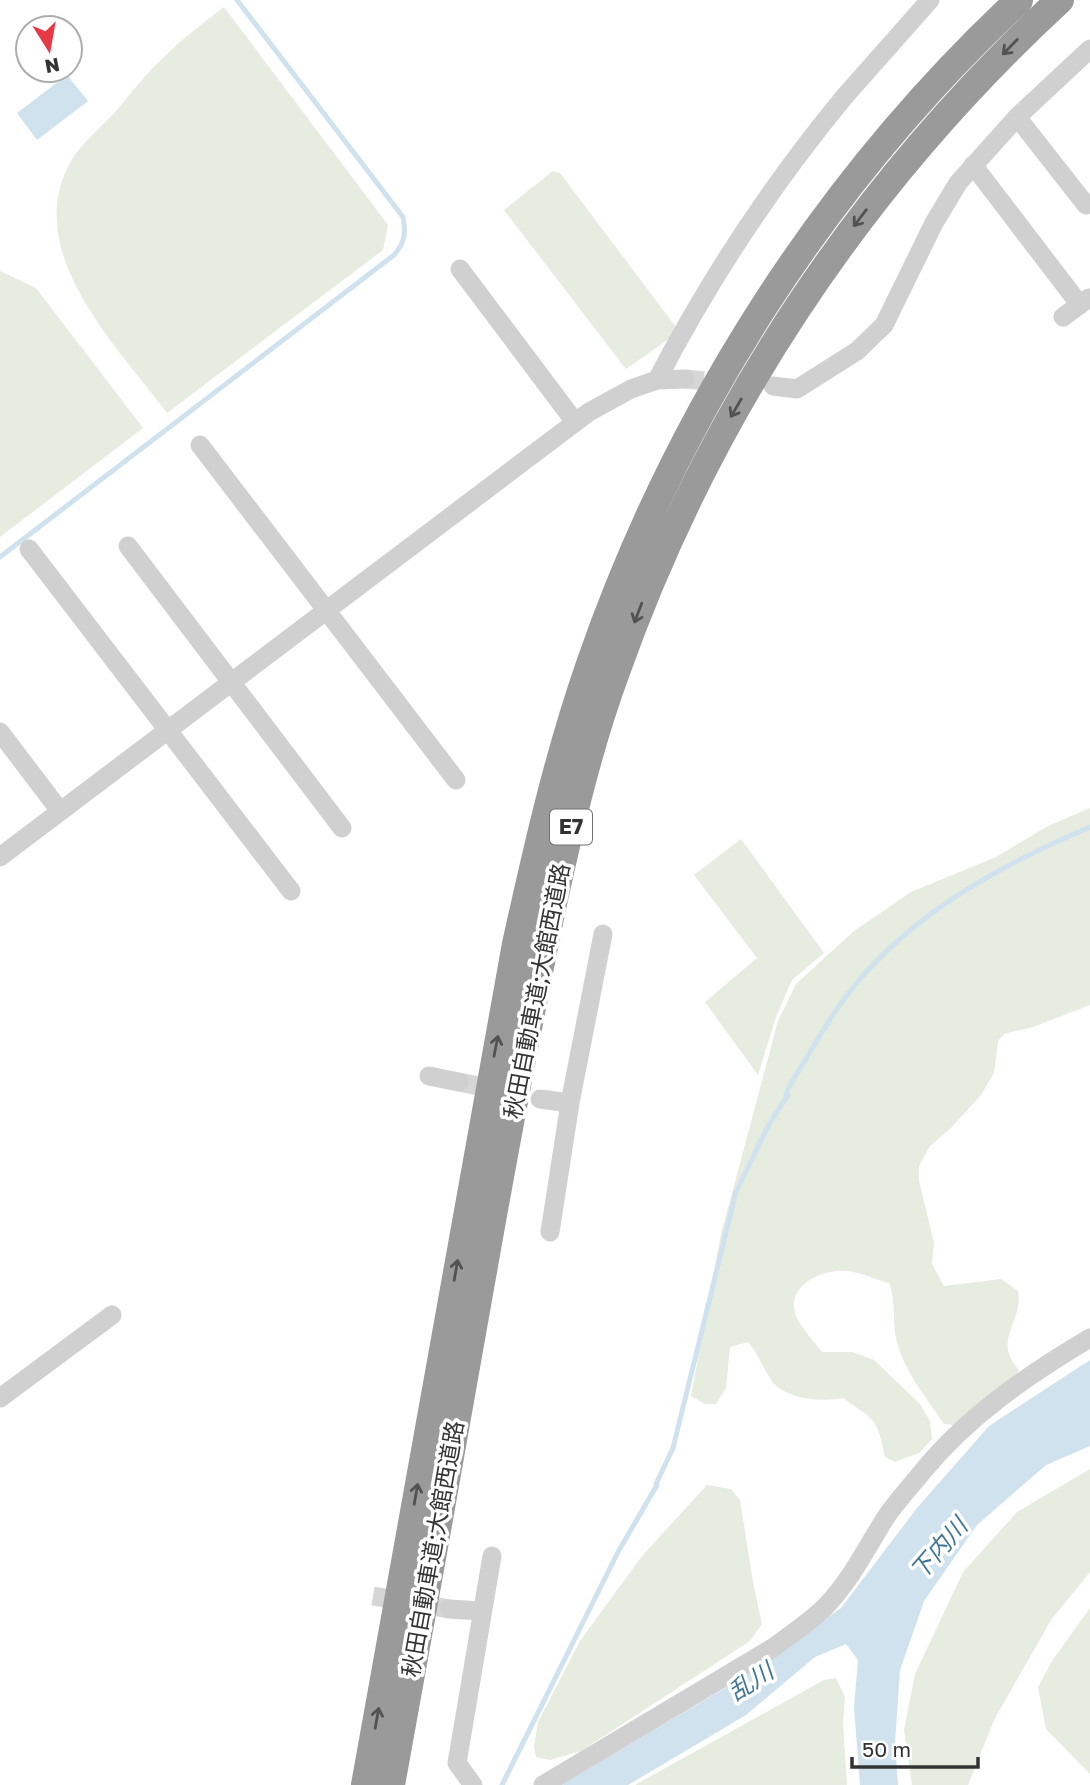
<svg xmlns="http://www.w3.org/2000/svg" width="1090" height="1785" font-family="'Golos Text','Noto Sans JP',sans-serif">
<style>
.green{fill:#e6ecdf}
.water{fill:#cfe2ee}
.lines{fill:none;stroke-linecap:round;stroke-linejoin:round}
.stream{stroke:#cfe2ee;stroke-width:5}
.minor-tunnel{stroke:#d6d6d6;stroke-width:19;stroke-dasharray:19 10;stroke-linecap:butt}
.minor{stroke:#d0d0d0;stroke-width:19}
.highway{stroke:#9a9a9a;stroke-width:28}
.oneway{stroke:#525252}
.labels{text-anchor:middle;stroke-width:7;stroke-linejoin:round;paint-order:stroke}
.shield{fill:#fff;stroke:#707070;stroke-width:2}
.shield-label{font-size:21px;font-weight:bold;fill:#333}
.street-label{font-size:23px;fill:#333;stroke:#fff}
.water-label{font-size:24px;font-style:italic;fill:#3f7597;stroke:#fff}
</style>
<rect width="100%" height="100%" fill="#fff"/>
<!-- green -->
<path class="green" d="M 224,7 L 388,225 L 383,250 L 167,413 C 117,346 20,251 71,161 C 82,142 103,126 117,110 C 132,92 146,74 163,58 C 182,39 203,23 224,7 Z
M 553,171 L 560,173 L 676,327 L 673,336 L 626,369 L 504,210 Z
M 0,271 L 36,288 L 143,428 L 0,537 Z
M 1090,808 L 1090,1005 L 1033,1027 L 1004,1034 L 998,1041 L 994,1073 L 981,1095 L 950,1129 L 930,1146 L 919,1166 L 919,1181 L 934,1243 L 932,1264 L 944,1286 L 1001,1279 L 1018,1291 C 1024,1323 991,1339 1019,1370 L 1016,1378 L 954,1425 L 944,1424 C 926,1397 903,1370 896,1338 C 892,1319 896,1301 889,1283 C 876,1280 861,1272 847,1271 C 822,1269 785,1285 796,1316 C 801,1328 814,1341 822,1352 L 852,1352 L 874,1360 L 920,1404 L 930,1421 L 932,1439 L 919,1453 L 895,1462 L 885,1457 C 877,1418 876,1421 843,1398 C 822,1402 785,1400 771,1380 C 763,1367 758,1354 748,1342 L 730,1347 L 726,1388 L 716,1404 L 705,1404 L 691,1396 L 721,1234 L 778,1021 L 796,984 L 854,931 L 911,892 L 996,857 L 1048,826 Z
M 741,839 L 824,953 L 792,980 L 776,1017 L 758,1075 L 705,1002 L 757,958 L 694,875 Z
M 1090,1469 L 1090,1572 L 1051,1620 L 995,1718 L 968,1785 L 912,1785 L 904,1730 L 915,1674 L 963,1572 L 1017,1512 Z
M 707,1485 L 731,1489 L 740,1500 L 753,1582 L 762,1624 L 750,1641 L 581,1751 L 550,1760 L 536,1757 L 534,1747 L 538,1722 L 580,1641 L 642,1556 Z
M 1090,1608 L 1090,1774 L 1046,1729 L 1038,1687 L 1052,1661 Z
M 836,1678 L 845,1697 L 843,1723 L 847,1785 L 635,1785 L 824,1680 Z"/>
<!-- water -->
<path class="water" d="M 67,75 L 88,101 L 37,140 L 17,113 Z
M 1090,1360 L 1090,1446 L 1046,1465 L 977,1525 L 924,1601 L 900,1670 L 895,1742 L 898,1785 L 860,1785 L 854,1707 L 858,1660 L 846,1644 L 815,1657 L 746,1715 L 628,1785 L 561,1785 L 742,1678 L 841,1608 L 917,1508 L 989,1426 Z"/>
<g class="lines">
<!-- stream -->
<path class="stream" d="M 0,557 L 394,255 C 405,243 406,232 403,217 L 237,0
M 502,1785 L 618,1552 L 657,1485 L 656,1484 L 673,1448 L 736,1192 L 768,1126 L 788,1095 L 786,1094 L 790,1085 C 808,1057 824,1026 844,999 C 905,917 998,866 1090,827"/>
<!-- minor-tunnel -->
<path class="minor-tunnel" d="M 685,379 L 729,383
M 459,1082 L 503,1091
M 373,1596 L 449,1609"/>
<!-- minor -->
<path class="minor" d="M 1017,117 L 1086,205
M 973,165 L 1080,305
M 460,269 L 575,422
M 1063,317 L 1089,298
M 657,380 C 709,280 773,183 845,96 C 873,64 902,32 930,0
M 773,386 L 797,389 L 857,351 L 884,325 L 934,223 L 958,183 L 1017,117 L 1090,49
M 200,445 L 456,780
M 128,546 L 342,828
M 29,549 L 291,891
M 0,732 L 60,811
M 0,857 L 589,412 L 631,389 L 657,380 L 685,379
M 429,1076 L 459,1082
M 540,1099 L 570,1103
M 550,1232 L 570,1103 L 603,934
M 0,1398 L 112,1315
M 449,1609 L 482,1611
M 473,1785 L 457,1763 L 492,1556
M 543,1785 L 771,1649 C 790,1635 810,1622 826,1606 C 851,1580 867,1547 886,1517 C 897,1501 911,1486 923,1471 C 969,1415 1028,1375 1090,1338"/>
<!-- highway -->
<path class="highway" d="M 365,1785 L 516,944 C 537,849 558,756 590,664 C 677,413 825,181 1019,0
M 391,1785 C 425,1599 458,1412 491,1226 C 511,1116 531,1007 554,899 C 571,822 589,745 616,672 C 707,415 859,185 1060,0"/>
</g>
<!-- one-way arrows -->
<defs><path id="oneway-shaft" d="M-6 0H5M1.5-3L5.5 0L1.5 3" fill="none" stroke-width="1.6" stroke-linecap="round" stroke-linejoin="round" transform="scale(1.75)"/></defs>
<g class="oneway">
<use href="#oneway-shaft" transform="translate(1010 47) rotate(134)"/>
<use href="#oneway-shaft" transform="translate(860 218) rotate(127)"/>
<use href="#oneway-shaft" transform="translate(736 408) rotate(120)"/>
<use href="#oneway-shaft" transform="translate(638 613) rotate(111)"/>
<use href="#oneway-shaft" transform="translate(496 1046) rotate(-79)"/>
<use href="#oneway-shaft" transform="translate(456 1270) rotate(-80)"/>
<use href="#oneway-shaft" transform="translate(416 1494) rotate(-80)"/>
<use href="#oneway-shaft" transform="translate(377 1718) rotate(-80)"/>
</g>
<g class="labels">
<!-- shield labels -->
<rect class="shield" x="550" y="809.5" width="42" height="35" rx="5"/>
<g class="shield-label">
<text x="571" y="834">E7</text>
</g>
<!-- street labels -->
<g class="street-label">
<text transform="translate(537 991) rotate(-79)" y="8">秋田自動車道;大館西道路</text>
<text transform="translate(433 1549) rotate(-80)" y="8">秋田自動車道;大館西道路</text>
</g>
<!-- water labels -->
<g class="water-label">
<text transform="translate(939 1549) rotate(-49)" y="8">下内川</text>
<text transform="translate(751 1682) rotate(-33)" y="8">乱川</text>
</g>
</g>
<!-- north arrow -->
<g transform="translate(49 49) rotate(169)"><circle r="33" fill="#ffffff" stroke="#adadad" stroke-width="2"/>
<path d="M0-5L12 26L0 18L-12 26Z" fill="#e63946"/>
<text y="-10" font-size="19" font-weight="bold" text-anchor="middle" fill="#333333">N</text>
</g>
<!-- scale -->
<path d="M852 1757v10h126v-10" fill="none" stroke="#333333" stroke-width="3.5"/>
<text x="862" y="1757" font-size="21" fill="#333333" stroke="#ffffff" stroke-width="5" paint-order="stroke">50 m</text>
</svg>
